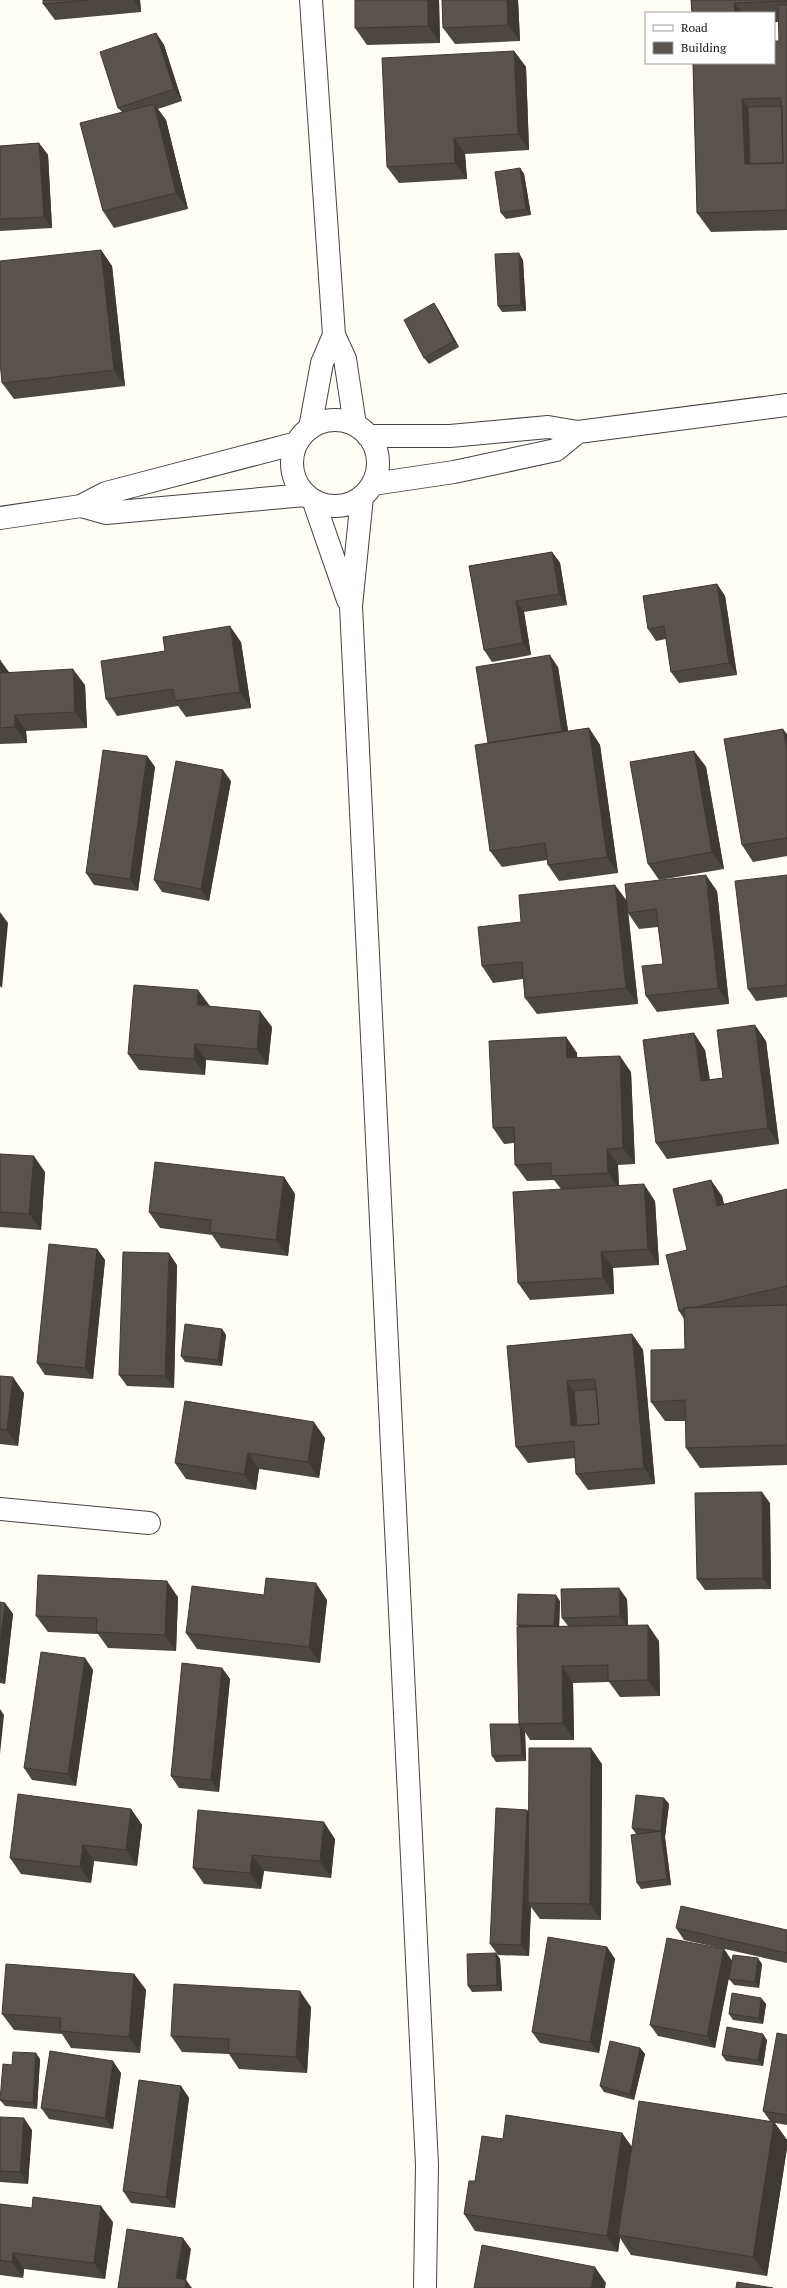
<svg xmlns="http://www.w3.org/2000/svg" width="787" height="2288" font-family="'PT Serif',serif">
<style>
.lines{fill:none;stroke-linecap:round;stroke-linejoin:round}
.minor-casing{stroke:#444;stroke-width:24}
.minor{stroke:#fff;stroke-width:22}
.wall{fill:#4d4742}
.shaded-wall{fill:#3f3936}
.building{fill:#5a524d;stroke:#3f3936;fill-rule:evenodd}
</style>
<rect width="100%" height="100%" fill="#fffdf5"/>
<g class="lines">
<!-- minor casing -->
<g class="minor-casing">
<path id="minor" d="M 311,0 L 334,335 L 345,359 L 355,425
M292 463a43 43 0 1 1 86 0a43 43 0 1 1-86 0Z
M 310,428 L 322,363 L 334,335
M 368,436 L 450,436 L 548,427 L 578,432 L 787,405
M 373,484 L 454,472 L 556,450 L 578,432
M 362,497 L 351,606 L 427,2165 L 425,2288
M 314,502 L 348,600
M 81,506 L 106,513 L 305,495
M 0,518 L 81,506 L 106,493 L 297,443
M 0,1509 L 149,1523"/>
</g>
<!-- minor -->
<use href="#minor" class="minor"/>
</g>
<!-- wall -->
<path class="wall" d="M 43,0 L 140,0 L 141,12 L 55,20 L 43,4 Z
M 439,0 L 440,43 L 367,45 L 355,28 Z
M 442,0 L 518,0 L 520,41 L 455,44 L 443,28 Z
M 691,0 L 787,0 L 787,230 L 711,232 L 697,213 L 693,63 L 779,41 L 779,22 L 774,22 L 774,13 L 692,13 Z
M 156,33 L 164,45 L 182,101 L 158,109 L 166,120 L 188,209 L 114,228 L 103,211 L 122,112 L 118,108 Z
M 514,51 L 526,67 L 529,150 L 465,154 L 467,179 L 399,183 L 387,167 Z
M 39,143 L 48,155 L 52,228 L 0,231 L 0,146 Z
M 520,168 L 524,174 L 531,215 L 506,219 L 501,213 Z
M 101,250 L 112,266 L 125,386 L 14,399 L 2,383 Z
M 523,260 L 526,311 L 502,312 L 498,306 Z
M 438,309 L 459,347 L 429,364 L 424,358 Z
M 552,552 L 560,563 L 567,605 L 524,612 L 531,655 L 492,662 L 484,650 L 469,566 Z
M 717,584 L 725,596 L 737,675 L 679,683 L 671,672 L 666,639 L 656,641 L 648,629 Z
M 241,642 L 251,708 L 186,717 L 178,706 L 117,716 L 106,699 L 165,651 Z
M 0,660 L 9,672 L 85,685 L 87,728 L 26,731 L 27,743 L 0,744 Z
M 558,667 L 568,731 L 589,728 L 600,745 L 618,873 L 559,881 L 548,865 L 547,860 L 502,867 L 490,851 L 488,743 Z
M 787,734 L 787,856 L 753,862 L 742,845 Z
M 694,751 L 706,767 L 724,869 L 659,880 L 648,864 Z
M 147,756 L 155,767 L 138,891 L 94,885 L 86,873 Z
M 231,781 L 209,901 L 162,892 L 154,880 Z
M 787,875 L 787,997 L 756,1001 L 748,989 Z
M 717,891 L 729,1004 L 657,1012 L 646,996 L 663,964 L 658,927 L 639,929 L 628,913 L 638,1004 L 537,1014 L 525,998 L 523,979 L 493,983 L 482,966 L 521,922 L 627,901 Z
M 209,1006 L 272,1027 L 268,1065 L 206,1060 L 205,1075 L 139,1070 L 128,1054 Z
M 566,1037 L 577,1053 L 577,1058 L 631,1072 L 635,1164 L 618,1165 L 619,1186 L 655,1201 L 659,1265 L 613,1268 L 614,1294 L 530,1300 L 518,1283 L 561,1189 L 554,1180 L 527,1181 L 515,1165 L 514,1143 L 504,1144 L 493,1128 Z
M 766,1041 L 779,1144 L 667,1159 L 656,1143 L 705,1050 L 710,1080 L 723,1078 Z
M 0,1154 L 45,1172 L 41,1230 L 0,1227 Z
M 284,1177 L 295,1194 L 288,1256 L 221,1248 L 212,1235 L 160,1228 L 149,1212 Z
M 787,1189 L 787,1305 L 785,1305 L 787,1305 L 787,1465 L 700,1468 L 686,1448 L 686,1421 L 665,1421 L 651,1402 L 685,1349 L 684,1319 L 679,1311 L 687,1250 L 722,1196 L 724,1204 Z
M 97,1249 L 105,1260 L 93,1379 L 45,1375 L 37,1363 Z
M 177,1265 L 174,1388 L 127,1386 L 119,1375 Z
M 222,1329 L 226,1335 L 222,1366 L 185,1362 L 181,1356 Z
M 632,1334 L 643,1350 L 655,1484 L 588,1490 L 576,1474 L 575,1458 L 528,1463 L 516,1447 L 507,1346 Z
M 0,1376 L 24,1393 L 18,1446 L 0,1444 Z
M 325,1438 L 319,1478 L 259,1469 L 256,1490 L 186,1479 L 175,1463 Z
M 770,1503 L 771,1589 L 705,1590 L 697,1579 Z
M 264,1595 L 327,1600 L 320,1663 L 197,1649 L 186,1633 Z
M 178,1597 L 176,1651 L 108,1648 L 98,1634 L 48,1632 L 36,1616 Z
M 627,1599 L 628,1625 L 659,1641 L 660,1696 L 620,1697 L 609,1682 L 573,1683 L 574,1740 L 530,1740 L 525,1732 L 526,1761 L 496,1762 L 492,1756 L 519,1724 L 518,1627 L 517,1625 L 560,1601 L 559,1626 L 568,1626 L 562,1618 Z
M 0,1602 L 5,1603 L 13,1614 L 5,1684 L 0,1683 Z
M 85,1658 L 93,1670 L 76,1786 L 32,1780 L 24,1768 Z
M 222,1668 L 230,1679 L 219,1792 L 179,1788 L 171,1776 Z
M 602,1764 L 601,1920 L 540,1919 L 531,1907 L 529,1956 L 498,1955 L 490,1944 L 527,1810 L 529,1813 Z
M 664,1798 L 669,1804 L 665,1837 L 671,1885 L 641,1889 L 637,1883 L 639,1834 L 636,1834 L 632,1828 Z
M 131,1809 L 142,1825 L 137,1866 L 94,1861 L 91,1883 L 21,1874 L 10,1858 Z
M 198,1810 L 335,1839 L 331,1878 L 264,1871 L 261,1889 L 204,1884 L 193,1868 Z
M 676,1928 L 787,1930 L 787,1963 L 684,1940 Z
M 607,1947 L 615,1959 L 599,2053 L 540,2043 L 532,2032 Z
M 724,1949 L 732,1961 L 762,1964 L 759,1988 L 734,1985 L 729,1979 L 732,1963 L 715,2048 L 658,2036 L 650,2025 Z
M 496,1953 L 500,1959 L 502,1991 L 472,1992 L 468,1986 Z
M 134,1974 L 146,1990 L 140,2053 L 71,2048 L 62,2034 L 14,2030 L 2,2014 Z
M 761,1998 L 766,2004 L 763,2024 L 733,2020 L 729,2014 Z
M 311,2007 L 307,2073 L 239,2069 L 229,2054 L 182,2052 L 171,2036 Z
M 787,2035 L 787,2125 L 775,2123 L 787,2140 L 787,2148 L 767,2276 L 631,2255 L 620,2238 L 618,2252 L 475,2231 L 464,2214 L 475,2181 L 503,2139 L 622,2133 L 632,2147 L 770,2121 L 763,2111 Z
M 767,2040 L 763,2066 L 726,2061 L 722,2055 Z
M 640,2048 L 645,2054 L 634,2100 L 604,2092 L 600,2086 Z
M 40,2059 L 37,2109 L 5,2106 L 0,2100 L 12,2065 Z
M 121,2073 L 113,2129 L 49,2119 L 41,2108 Z
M 181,2086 L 189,2098 L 175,2208 L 131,2203 L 123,2191 Z
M 0,2117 L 32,2130 L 28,2184 L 0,2182 Z
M 0,2204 L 113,2222 L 105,2279 L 24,2269 L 23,2278 L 0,2275 Z"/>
<!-- shaded-wall -->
<path class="shaded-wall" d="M 133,0 L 140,0 L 141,12 Z
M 428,0 L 439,0 L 440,43 L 428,26 Z
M 507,0 L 518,0 L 520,41 L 508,25 Z
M 734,3 L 742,13 L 735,13 Z
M 156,33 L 164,45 L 182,101 L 174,89 Z
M 514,51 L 526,67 L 529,150 L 518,134 Z
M 742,99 L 756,119 L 758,172 L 745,164 Z
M 154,104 L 166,120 L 188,209 L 176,193 Z
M 454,138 L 465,154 L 467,179 L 455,163 Z
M 39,143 L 48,155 L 52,228 L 44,217 Z
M 520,168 L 524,174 L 531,215 L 526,209 Z
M 101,250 L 112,266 L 125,386 L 114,370 Z
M 519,253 L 523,260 L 526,311 L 521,305 Z
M 434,303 L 438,309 L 459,347 L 454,341 Z
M 552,552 L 560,563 L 567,605 L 559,594 Z
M 717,584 L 725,596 L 737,675 L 729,663 Z
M 516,601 L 524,612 L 531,655 L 523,643 Z
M 230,626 L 241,642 L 251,708 L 240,692 Z
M 550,655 L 558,667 L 570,743 L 562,731 Z
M 0,660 L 11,676 L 1,673 Z
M 73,669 L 85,685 L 87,728 L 75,712 Z
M 15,715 L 26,731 L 27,743 L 15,727 Z
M 589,728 L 600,745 L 618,873 L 607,857 Z
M 783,729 L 787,734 L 787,750 Z
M 694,751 L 706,767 L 724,869 L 712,852 Z
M 147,756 L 155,767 L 138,891 L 130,879 Z
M 223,770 L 231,781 L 209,901 L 201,889 Z
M 706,875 L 717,891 L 729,1004 L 718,988 Z
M 615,885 L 627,901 L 638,1004 L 626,988 Z
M 0,912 L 8,923 L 2,988 L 0,986 Z
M 198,990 L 210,1006 L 197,1005 Z
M 260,1011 L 272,1027 L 268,1065 L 257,1049 Z
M 755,1025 L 766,1041 L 779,1144 L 768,1128 Z
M 694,1033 L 705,1050 L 712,1097 L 701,1081 Z
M 566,1037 L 577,1053 L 578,1074 L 567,1058 Z
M 195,1044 L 206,1060 L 205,1075 L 194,1059 Z
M 620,1056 L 631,1072 L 635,1164 L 623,1148 Z
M 607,1149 L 618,1165 L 619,1189 L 608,1173 Z
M 34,1156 L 45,1172 L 41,1230 L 29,1214 Z
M 284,1177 L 295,1194 L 288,1256 L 276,1240 Z
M 711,1180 L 722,1196 L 728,1222 L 717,1206 Z
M 644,1184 L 655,1201 L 659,1265 L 648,1249 Z
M 97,1249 L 105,1260 L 93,1379 L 85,1368 Z
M 601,1252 L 613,1268 L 614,1294 L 603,1278 Z
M 169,1253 L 177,1265 L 174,1388 L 165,1376 Z
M 222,1329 L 226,1335 L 222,1366 L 218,1360 Z
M 632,1334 L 643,1350 L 655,1484 L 644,1468 Z
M 13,1377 L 24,1393 L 18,1446 L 7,1430 Z
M 567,1381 L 578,1398 L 582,1436 L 571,1426 Z
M 314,1422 L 325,1438 L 319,1478 L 308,1462 Z
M 248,1453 L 259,1469 L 256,1490 L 244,1474 Z
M 762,1492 L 770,1503 L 771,1589 L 763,1578 Z
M 167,1581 L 178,1597 L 176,1651 L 165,1635 Z
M 316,1583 L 327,1600 L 320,1663 L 309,1647 Z
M 619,1588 L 627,1599 L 628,1627 L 620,1616 Z
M 556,1595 L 560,1601 L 559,1632 L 554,1626 Z
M 5,1603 L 13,1614 L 5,1684 L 0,1676 L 0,1645 Z
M 648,1625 L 659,1641 L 660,1696 L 648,1680 Z
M 85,1658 L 93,1670 L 76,1786 L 68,1774 Z
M 562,1666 L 573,1683 L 574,1740 L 563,1723 Z
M 222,1668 L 230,1679 L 219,1792 L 211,1780 Z
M 0,1709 L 4,1715 L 0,1754 Z
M 520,1726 L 525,1732 L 526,1761 L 522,1755 Z
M 591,1748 L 602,1764 L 601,1920 L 590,1904 Z
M 664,1798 L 669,1804 L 665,1837 L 671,1885 L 667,1879 L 661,1831 Z
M 131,1809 L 142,1825 L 137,1866 L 126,1850 Z
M 527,1810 L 535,1821 L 528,1903 L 531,1907 L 529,1956 L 521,1945 Z
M 324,1822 L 335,1839 L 331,1878 L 320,1861 Z
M 83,1845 L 94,1861 L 91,1883 L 80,1867 Z
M 252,1855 L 264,1871 L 261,1889 L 250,1873 Z
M 607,1947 L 615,1959 L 599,2053 L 590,2042 Z
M 724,1949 L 732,1961 L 715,2048 L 707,2036 Z
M 496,1953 L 500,1959 L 502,1991 L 497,1985 Z
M 758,1958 L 762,1964 L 759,1988 L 755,1982 Z
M 134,1974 L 146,1990 L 140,2053 L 129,2037 Z
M 300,1991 L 311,2007 L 307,2073 L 296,2057 Z
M 761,1998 L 766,2004 L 763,2024 L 759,2018 Z
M 763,2034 L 767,2040 L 763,2066 L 758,2060 Z
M 640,2048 L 645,2054 L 634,2100 L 630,2094 Z
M 36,2053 L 40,2059 L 37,2109 L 33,2103 Z
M 113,2061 L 121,2073 L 113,2129 L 105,2118 Z
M 181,2086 L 189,2098 L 175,2208 L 166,2197 Z
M 24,2118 L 32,2130 L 28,2184 L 20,2172 Z
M 774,2122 L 787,2140 L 787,2148 L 767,2276 L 753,2257 Z
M 622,2133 L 633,2149 L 618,2235 L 620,2238 L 618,2252 L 607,2236 Z
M 101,2206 L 113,2222 L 105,2279 L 94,2263 Z
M 183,2238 L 191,2249 L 185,2288 L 176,2278 Z
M 13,2253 L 24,2269 L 23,2278 L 12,2262 Z
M 595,2267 L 606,2283 L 605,2288 L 591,2288 Z
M 186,2280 L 192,2288 L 185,2288 Z"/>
<!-- building -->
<path class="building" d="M 43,0 L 90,0 L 43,4 Z
M 355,0 L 428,0 L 428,26 L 355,28 Z
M 442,0 L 507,0 L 508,25 L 443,28 Z
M 691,0 L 787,0 L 787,1 L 734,3 L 735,13 L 692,13 Z
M 778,5 L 787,5 L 787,210 L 697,213 L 693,63 L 774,63 L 774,41 L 779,41 ZM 781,98 L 783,163 L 745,164 L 742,99 Z
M 156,33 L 174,89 L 118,108 L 100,52 Z
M 514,51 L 518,134 L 454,138 L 455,163 L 387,167 L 382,58 Z
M 154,104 L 176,193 L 103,211 L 80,123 Z
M 782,106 L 783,163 L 750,164 L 748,107 Z
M 39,143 L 44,217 L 0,219 L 0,146 Z
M 520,168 L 526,209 L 501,213 L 495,172 Z
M 101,250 L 114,370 L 2,383 L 0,362 L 0,261 Z
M 519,253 L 521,305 L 498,306 L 495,254 Z
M 434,303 L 454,341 L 424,358 L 404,320 Z
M 552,552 L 559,594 L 516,601 L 523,643 L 484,650 L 469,566 Z
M 717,584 L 729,663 L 671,672 L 664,626 L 648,629 L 643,596 Z
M 230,626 L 240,692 L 175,701 L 173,689 L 106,699 L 101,661 L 165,651 L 163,637 Z
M 550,655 L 562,731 L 488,743 L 476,667 Z
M 0,660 L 1,673 L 73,669 L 75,712 L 15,715 L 15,727 L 0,728 Z
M 589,728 L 607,857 L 548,865 L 545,843 L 490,851 L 475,745 Z
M 783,729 L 787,750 L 787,838 L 742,845 L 724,739 Z
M 103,750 L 147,756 L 130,879 L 86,873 Z
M 694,751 L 712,852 L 648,864 L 630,762 Z
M 176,761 L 223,770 L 201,889 L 154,880 Z
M 706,875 L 718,988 L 646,996 L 642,966 L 663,964 L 656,909 L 628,913 L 625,884 Z
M 787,875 L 787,985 L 748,989 L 735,881 Z
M 615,885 L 626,988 L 525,998 L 522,962 L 482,966 L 478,927 L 521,922 L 519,895 Z
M 134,985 L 198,990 L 197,1005 L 260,1011 L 257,1049 L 195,1044 L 194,1059 L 128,1054 Z
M 755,1025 L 768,1128 L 656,1143 L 643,1040 L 694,1033 L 701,1081 L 723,1078 L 717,1030 Z
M 566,1037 L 567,1058 L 620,1056 L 623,1148 L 607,1149 L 608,1173 L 551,1176 L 551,1163 L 515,1165 L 514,1127 L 493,1128 L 489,1041 Z
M 0,1154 L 34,1156 L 29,1214 L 0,1212 Z
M 155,1162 L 284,1177 L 276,1240 L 210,1232 L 211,1220 L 149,1212 Z
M 711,1180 L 717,1206 L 787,1189 L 787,1286 L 696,1307 L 684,1308 L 684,1310 L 679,1311 L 666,1255 L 687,1250 L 673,1189 Z
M 644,1184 L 648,1249 L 601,1252 L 603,1278 L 518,1283 L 513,1192 Z
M 49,1244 L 97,1249 L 85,1368 L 37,1363 Z
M 123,1252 L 169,1253 L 165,1376 L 119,1375 Z
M 787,1305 L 787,1445 L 686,1448 L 685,1400 L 651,1402 L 651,1350 L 685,1349 L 684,1308 Z
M 185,1324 L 222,1329 L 218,1360 L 181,1356 Z
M 632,1334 L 644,1468 L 576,1474 L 574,1441 L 516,1447 L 507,1346 ZM 595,1379 L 599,1424 L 571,1426 L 567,1381 Z
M 0,1376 L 13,1377 L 7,1430 L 0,1429 Z
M 596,1389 L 599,1424 L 577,1426 L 574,1391 Z
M 185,1401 L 314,1422 L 308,1462 L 248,1453 L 244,1474 L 175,1463 Z
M 762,1492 L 763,1578 L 697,1579 L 695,1493 Z
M 38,1575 L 167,1581 L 165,1635 L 96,1632 L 97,1618 L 36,1616 Z
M 266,1578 L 316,1583 L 309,1647 L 186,1633 L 192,1586 L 264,1595 Z
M 619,1588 L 620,1616 L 562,1618 L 561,1589 Z
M 518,1594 L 556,1595 L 554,1626 L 517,1625 Z
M 0,1602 L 5,1603 L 0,1645 Z
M 648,1625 L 648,1680 L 608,1681 L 608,1665 L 562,1666 L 563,1723 L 519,1724 L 517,1627 Z
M 41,1652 L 85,1658 L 68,1774 L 24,1768 Z
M 182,1663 L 222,1668 L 211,1780 L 171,1776 Z
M 490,1724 L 520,1724 L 519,1724 L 520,1726 L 522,1755 L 492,1756 Z
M 529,1748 L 591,1748 L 590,1904 L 528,1903 Z
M 18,1794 L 131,1809 L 126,1850 L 83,1845 L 80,1867 L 10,1858 Z
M 636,1795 L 664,1798 L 661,1831 L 632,1828 Z
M 496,1808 L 527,1810 L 521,1945 L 490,1944 Z
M 198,1810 L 324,1822 L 320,1861 L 252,1855 L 250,1873 L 193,1868 Z
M 661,1831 L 667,1879 L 637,1883 L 631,1835 Z
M 681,1906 L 787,1930 L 787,1953 L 676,1928 Z
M 548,1937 L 607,1947 L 590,2042 L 532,2032 Z
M 667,1938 L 724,1949 L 707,2036 L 650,2025 Z
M 496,1953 L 497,1985 L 468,1986 L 467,1954 Z
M 733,1955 L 758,1958 L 755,1982 L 729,1979 Z
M 6,1964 L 134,1974 L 129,2037 L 60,2031 L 61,2018 L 2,2014 Z
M 174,1984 L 300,1991 L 296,2057 L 228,2053 L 229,2039 L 171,2036 Z
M 732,1993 L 761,1998 L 759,2018 L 729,2014 Z
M 727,2027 L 763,2034 L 758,2060 L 722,2055 Z
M 777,2033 L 787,2035 L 787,2115 L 763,2111 Z
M 610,2041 L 640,2048 L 630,2094 L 600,2086 Z
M 50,2051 L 113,2061 L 105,2118 L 41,2108 Z
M 13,2052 L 36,2053 L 33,2103 L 0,2100 L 3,2064 L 12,2065 Z
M 139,2080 L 181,2086 L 166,2197 L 123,2191 Z
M 639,2101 L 774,2122 L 753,2257 L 618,2235 Z
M 506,2115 L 622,2133 L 607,2236 L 464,2214 L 469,2181 L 475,2181 L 482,2136 L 503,2139 Z
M 0,2117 L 24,2118 L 20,2172 L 0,2171 Z
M 33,2197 L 101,2206 L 94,2263 L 13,2253 L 12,2262 L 0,2260 L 0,2204 L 32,2208 Z
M 127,2229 L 183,2238 L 176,2278 L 186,2280 L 185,2288 L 118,2288 Z
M 482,2245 L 595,2267 L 591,2288 L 474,2288 Z
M 737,2282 L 773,2288 L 736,2288 Z"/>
<!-- legend -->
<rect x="645" y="12" width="130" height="52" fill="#ffffff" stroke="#a0a0a0"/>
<rect x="653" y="25" width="20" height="6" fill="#ffffff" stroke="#a0a0a0"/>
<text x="681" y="32" font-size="12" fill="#111111">Road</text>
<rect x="653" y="42" width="20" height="12" fill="#5a524d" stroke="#a0a0a0"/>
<text x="681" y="52" font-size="12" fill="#111111">Building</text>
</svg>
